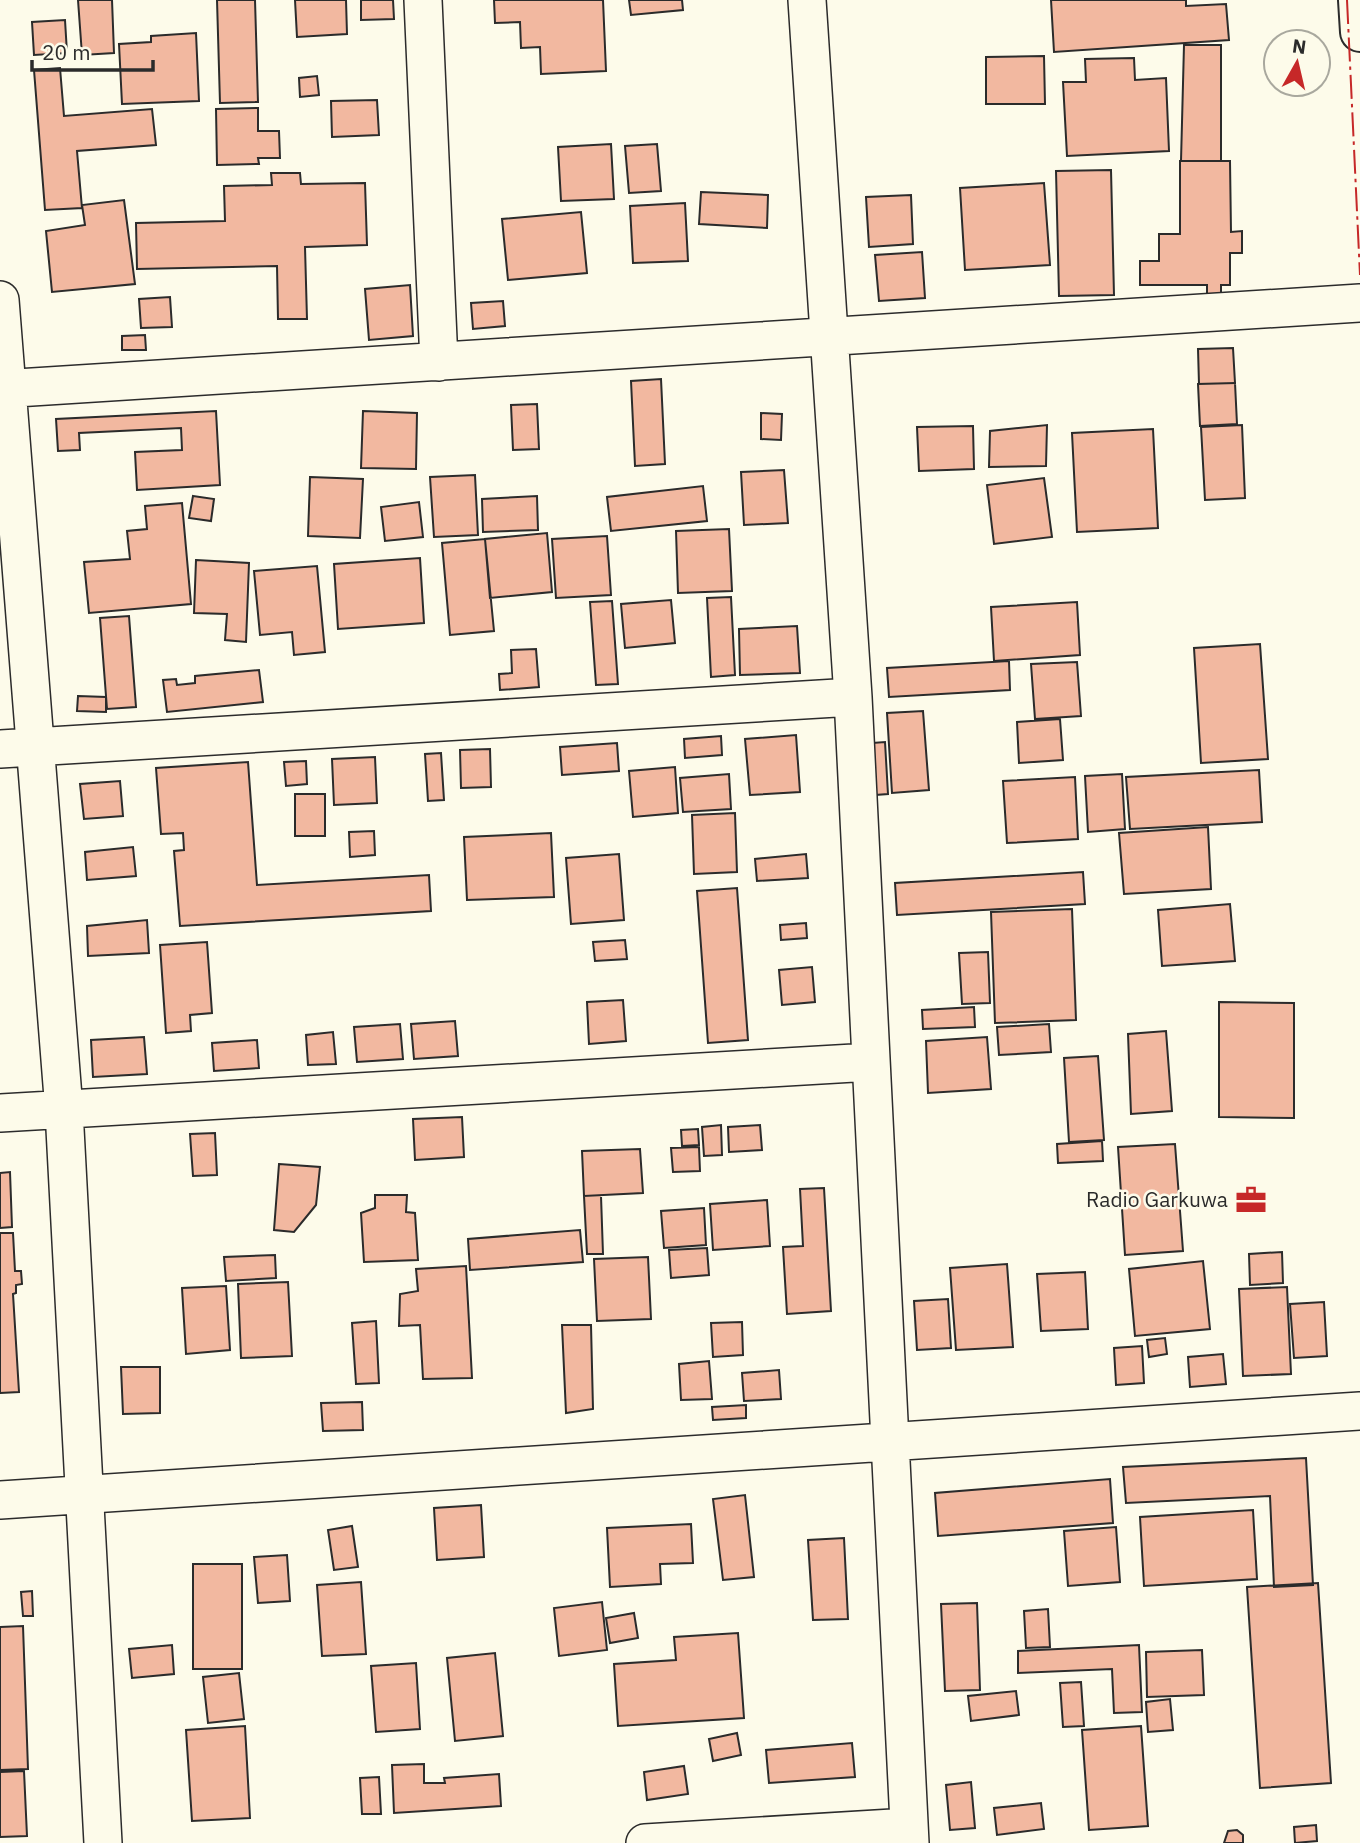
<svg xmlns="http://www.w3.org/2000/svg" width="1360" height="1843" font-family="'IBM Plex Sans',sans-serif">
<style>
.building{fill:#f2b8a0;stroke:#2b2b2b;stroke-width:2}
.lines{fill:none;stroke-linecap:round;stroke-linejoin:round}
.minor-casing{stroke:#2b2b2b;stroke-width:40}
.trunk-casing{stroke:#2b2b2b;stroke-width:42}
.minor{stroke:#fdfbea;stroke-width:37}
.trunk{stroke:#fdfbea;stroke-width:38}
.power{stroke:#c62828;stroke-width:2;stroke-dasharray:24 5 3.5 5;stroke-linecap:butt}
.labels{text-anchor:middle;stroke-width:5;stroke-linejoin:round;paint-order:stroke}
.poi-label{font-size:21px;fill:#2b2b2b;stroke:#fdfbea;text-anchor:end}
</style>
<rect width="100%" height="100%" fill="#fdfbea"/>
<!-- building -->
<path class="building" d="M 78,0 L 112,0 L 114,53 L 82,55 Z
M 217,0 L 255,0 L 258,102 L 220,103 Z
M 295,0 L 346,0 L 347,34 L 297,37 Z
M 361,0 L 393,0 L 394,19 L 361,20 Z
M 494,0 L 603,0 L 606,71 L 541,74 L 540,47 L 521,48 L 520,22 L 495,23 Z
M 629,0 L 682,0 L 683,10 L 631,15 Z
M 1051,0 L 1186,0 L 1186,6 L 1226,4 L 1229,40 L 1054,52 Z
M 65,20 L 67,53 L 34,55 L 32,22 Z
M 196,33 L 199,101 L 122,104 L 119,44 L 151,42 L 151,36 Z
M 1184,45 L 1221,45 L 1221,161 L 1181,161 Z
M 1044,56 L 1045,104 L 986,104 L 986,57 Z
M 1134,58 L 1135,80 L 1166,78 L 1169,151 L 1067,156 L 1063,82 L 1086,82 L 1085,59 Z
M 60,68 L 64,116 L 152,109 L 156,145 L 77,151 L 82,208 L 45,210 L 34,70 Z
M 317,76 L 319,95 L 300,97 L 299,78 Z
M 377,100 L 379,135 L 332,137 L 331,101 Z
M 258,108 L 258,131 L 279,131 L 280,158 L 258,158 L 259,164 L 217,165 L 216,109 Z
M 611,144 L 614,199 L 561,201 L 558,147 Z
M 657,144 L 661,191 L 629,193 L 625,146 Z
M 1180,161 L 1230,161 L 1231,232 L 1242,231 L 1242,253 L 1230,253 L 1230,285 L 1221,285 L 1221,301 L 1207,302 L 1207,285 L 1140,285 L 1140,261 L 1159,261 L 1159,234 L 1180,234 Z
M 1111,170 L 1114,295 L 1059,296 L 1056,171 Z
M 271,173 L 300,173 L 301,184 L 365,183 L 367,245 L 305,247 L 307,319 L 278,319 L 277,266 L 137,269 L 136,223 L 225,221 L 224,186 L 272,185 Z
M 1044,183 L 1050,265 L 965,270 L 960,188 Z
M 701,192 L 768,195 L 767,228 L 699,224 Z
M 911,195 L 913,244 L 869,247 L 866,197 Z
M 124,200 L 135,284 L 52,292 L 46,231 L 85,225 L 82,205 Z
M 685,203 L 688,261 L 633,263 L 630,206 Z
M 581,212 L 587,273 L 508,280 L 502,219 Z
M 922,252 L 925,298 L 879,301 L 875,255 Z
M 410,285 L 413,336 L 369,340 L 365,289 Z
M 170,297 L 172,327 L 141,328 L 139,299 Z
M 503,301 L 505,326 L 473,329 L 471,303 Z
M 145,335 L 146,350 L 122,350 L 122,336 Z
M 1233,348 L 1235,383 L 1199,384 L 1198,349 Z
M 661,379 L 665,464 L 635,466 L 631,381 Z
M 1235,383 L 1237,424 L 1200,426 L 1198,384 Z
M 537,404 L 539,449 L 513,450 L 511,405 Z
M 216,411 L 220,485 L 137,490 L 135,452 L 182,450 L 181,428 L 79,433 L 80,450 L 58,451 L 56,419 Z
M 363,411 L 417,413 L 416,469 L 361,468 Z
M 761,413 L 782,414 L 781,440 L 761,439 Z
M 1047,425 L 1046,466 L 989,467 L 990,431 Z
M 1242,425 L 1245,498 L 1205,500 L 1201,427 Z
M 973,426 L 974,469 L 919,471 L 917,427 Z
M 1153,429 L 1158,528 L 1077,532 L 1072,433 Z
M 784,470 L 788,523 L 744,525 L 741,472 Z
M 475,475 L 478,535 L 434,537 L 430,477 Z
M 310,477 L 363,479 L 360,538 L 308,536 Z
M 1044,478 L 1052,537 L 994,544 L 987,485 Z
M 703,486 L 707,521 L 611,531 L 607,497 Z
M 193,496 L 214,499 L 211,521 L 189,518 Z
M 537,496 L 538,530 L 483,532 L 482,499 Z
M 419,502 L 423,537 L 385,541 L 381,507 Z
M 182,503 L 191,604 L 89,613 L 84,562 L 130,559 L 127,531 L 147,529 L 145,506 Z
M 729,529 L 732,591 L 678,593 L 676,531 Z
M 547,533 L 552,592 L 490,598 L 485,539 Z
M 607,536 L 611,595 L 556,598 L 552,539 Z
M 485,539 L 494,631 L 450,635 L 442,543 Z
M 420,558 L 424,623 L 338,629 L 334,564 Z
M 196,560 L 249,563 L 246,642 L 225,640 L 227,614 L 194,613 Z
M 317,566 L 325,652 L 294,655 L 292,632 L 260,635 L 254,571 Z
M 731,597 L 735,675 L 711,677 L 707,598 Z
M 671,600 L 675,643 L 625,648 L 621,604 Z
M 612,601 L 618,684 L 596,685 L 590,602 Z
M 1077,602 L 1080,655 L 994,661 L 991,607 Z
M 129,616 L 136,707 L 107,709 L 100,618 Z
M 797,626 L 800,673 L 740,675 L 739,629 Z
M 1260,644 L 1268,759 L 1201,763 L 1194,648 Z
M 536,649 L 539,687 L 500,690 L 499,674 L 512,673 L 511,650 Z
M 1009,661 L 1010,690 L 889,697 L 887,668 Z
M 1077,662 L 1081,716 L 1035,719 L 1031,664 Z
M 259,670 L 263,702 L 167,712 L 163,680 L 176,679 L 177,685 L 195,683 L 195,676 Z
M 78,696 L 106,697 L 106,712 L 77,711 Z
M 923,711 L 929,790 L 892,793 L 887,713 Z
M 1060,719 L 1063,760 L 1019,763 L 1017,722 Z
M 796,735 L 800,792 L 750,795 L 745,739 Z
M 721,736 L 722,755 L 685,758 L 684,739 Z
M 885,742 L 888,794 L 862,796 L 859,744 Z
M 617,743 L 619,771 L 562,775 L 560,747 Z
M 490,749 L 491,787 L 461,788 L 460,750 Z
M 441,753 L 444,800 L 428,801 L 425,754 Z
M 375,757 L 377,803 L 334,805 L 332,759 Z
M 306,761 L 307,784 L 286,786 L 284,762 Z
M 248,762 L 257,885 L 429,875 L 431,911 L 180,926 L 174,851 L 184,850 L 183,833 L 161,834 L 156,768 Z
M 675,767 L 678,813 L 633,817 L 629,771 Z
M 1259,770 L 1262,822 L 1130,829 L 1126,777 Z
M 729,774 L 731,809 L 683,812 L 680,778 Z
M 1122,774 L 1125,829 L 1088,832 L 1085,776 Z
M 1075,777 L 1078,839 L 1007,843 L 1003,781 Z
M 120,781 L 123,816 L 84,819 L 80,784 Z
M 295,794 L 325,794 L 325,836 L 295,836 Z
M 735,813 L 737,872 L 694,874 L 692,815 Z
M 1208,827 L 1211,889 L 1124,894 L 1119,833 Z
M 374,831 L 375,855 L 350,857 L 349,832 Z
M 551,833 L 554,897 L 467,900 L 464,837 Z
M 133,847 L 136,876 L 87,880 L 85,852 Z
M 619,854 L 624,920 L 571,924 L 566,858 Z
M 806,854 L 808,878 L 757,881 L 755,859 Z
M 1083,872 L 1085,904 L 897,915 L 895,883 Z
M 737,888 L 748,1040 L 708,1043 L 697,891 Z
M 1230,904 L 1235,961 L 1162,966 L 1158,910 Z
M 1072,909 L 1076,1020 L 995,1023 L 991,912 Z
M 147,920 L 149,953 L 88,956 L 87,926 Z
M 806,923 L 807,938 L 781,940 L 780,925 Z
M 625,940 L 627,959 L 595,961 L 593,942 Z
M 207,942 L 212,1013 L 190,1015 L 191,1031 L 166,1033 L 160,945 Z
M 988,952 L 990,1003 L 962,1004 L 959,953 Z
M 812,967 L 815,1002 L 782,1005 L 779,970 Z
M 623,1000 L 626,1041 L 589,1044 L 587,1002 Z
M 1219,1002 L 1294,1003 L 1294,1118 L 1219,1117 Z
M 974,1007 L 975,1027 L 923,1029 L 922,1010 Z
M 455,1021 L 458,1056 L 414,1059 L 411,1024 Z
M 400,1024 L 403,1059 L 357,1062 L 354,1027 Z
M 1049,1024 L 1051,1052 L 999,1055 L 997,1027 Z
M 1166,1031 L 1172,1111 L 1131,1114 L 1128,1034 Z
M 333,1032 L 336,1064 L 308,1065 L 306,1035 Z
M 144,1037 L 147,1074 L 93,1077 L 91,1040 Z
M 987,1037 L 991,1089 L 928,1093 L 926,1041 Z
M 257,1040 L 259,1068 L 214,1071 L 212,1043 Z
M 1098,1056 L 1104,1140 L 1069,1142 L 1064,1058 Z
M 462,1117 L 464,1157 L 415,1160 L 413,1119 Z
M 721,1125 L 722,1155 L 704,1156 L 702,1127 Z
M 760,1125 L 762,1150 L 729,1152 L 728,1127 Z
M 698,1129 L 699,1145 L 682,1146 L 681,1130 Z
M 215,1133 L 217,1175 L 193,1176 L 190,1134 Z
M 1102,1141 L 1103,1161 L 1058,1163 L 1057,1144 Z
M 1175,1144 L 1183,1251 L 1125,1255 L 1118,1147 Z
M 699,1147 L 700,1171 L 673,1172 L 671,1148 Z
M 640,1149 L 643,1193 L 584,1196 L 582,1151 Z
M 279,1164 L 320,1167 L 316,1205 L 294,1232 L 274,1230 Z
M 10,1172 L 12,1227 L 0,1228 L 0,1173 Z
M 824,1188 L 831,1311 L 787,1314 L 783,1247 L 803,1246 L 800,1189 Z
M 375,1195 L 407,1195 L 406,1212 L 415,1213 L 418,1260 L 364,1262 L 361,1213 L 375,1208 Z
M 584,1196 L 601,1196 L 603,1254 L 587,1254 Z
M 767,1200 L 770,1246 L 713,1250 L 710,1204 Z
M 704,1208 L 706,1245 L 664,1248 L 661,1211 Z
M 580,1230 L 583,1262 L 470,1270 L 468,1239 Z
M 0,1233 L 13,1233 L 15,1271 L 21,1271 L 22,1284 L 16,1285 L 16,1293 L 13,1294 L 19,1392 L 0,1393 Z
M 707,1248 L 709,1275 L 671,1278 L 669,1250 Z
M 1282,1252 L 1283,1283 L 1250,1285 L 1249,1254 Z
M 275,1255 L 276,1278 L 226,1281 L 224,1257 Z
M 648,1257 L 651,1319 L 597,1321 L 594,1259 Z
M 1203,1261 L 1210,1329 L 1135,1336 L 1129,1269 Z
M 1007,1264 L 1013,1347 L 956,1350 L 950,1268 Z
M 466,1266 L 472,1378 L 423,1379 L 420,1325 L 399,1326 L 400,1294 L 418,1291 L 416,1269 Z
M 1085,1272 L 1088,1329 L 1041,1331 L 1037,1274 Z
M 288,1282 L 292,1356 L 241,1358 L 238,1284 Z
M 226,1286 L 230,1350 L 186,1354 L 182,1288 Z
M 1287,1287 L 1291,1374 L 1243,1376 L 1239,1289 Z
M 948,1299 L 951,1348 L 917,1350 L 914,1301 Z
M 1324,1302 L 1327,1356 L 1294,1358 L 1290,1304 Z
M 376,1321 L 379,1383 L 356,1384 L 352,1323 Z
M 742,1322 L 743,1355 L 713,1357 L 711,1323 Z
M 562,1325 L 591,1325 L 593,1409 L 566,1413 Z
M 1165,1338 L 1167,1354 L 1149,1357 L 1147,1340 Z
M 1142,1346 L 1144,1383 L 1116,1385 L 1114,1348 Z
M 1223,1354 L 1226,1384 L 1190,1387 L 1188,1357 Z
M 709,1361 L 712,1399 L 681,1400 L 679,1364 Z
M 121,1367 L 160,1367 L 160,1413 L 123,1414 Z
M 779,1370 L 781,1399 L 744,1401 L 742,1373 Z
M 362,1402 L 363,1430 L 323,1431 L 321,1403 Z
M 746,1405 L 746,1418 L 713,1420 L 712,1407 Z
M 1306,1458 L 1313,1585 L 1274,1587 L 1270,1496 L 1126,1503 L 1123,1467 Z
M 1110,1479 L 1113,1523 L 938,1536 L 935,1493 Z
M 745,1495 L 754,1577 L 723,1580 L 713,1499 Z
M 481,1505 L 484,1557 L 437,1560 L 434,1508 Z
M 1253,1510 L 1257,1579 L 1144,1586 L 1140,1517 Z
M 691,1524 L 693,1563 L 660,1564 L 661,1584 L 610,1587 L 607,1528 Z
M 352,1526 L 358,1567 L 334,1570 L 328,1530 Z
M 1116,1527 L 1120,1582 L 1068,1586 L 1064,1531 Z
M 844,1538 L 848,1619 L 813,1620 L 808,1540 Z
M 287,1555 L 290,1601 L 258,1603 L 254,1557 Z
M 193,1564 L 242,1564 L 242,1669 L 193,1669 Z
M 361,1582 L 366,1654 L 322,1656 L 317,1585 Z
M 1318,1583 L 1331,1783 L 1260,1788 L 1247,1587 Z
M 32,1591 L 33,1616 L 23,1616 L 21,1592 Z
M 602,1602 L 607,1650 L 559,1656 L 554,1608 Z
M 977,1603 L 980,1690 L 945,1691 L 941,1604 Z
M 1048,1609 L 1050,1647 L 1026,1648 L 1024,1611 Z
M 634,1613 L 638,1638 L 610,1643 L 606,1618 Z
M 23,1626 L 28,1769 L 0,1770 L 0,1627 Z
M 738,1633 L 744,1718 L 618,1726 L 614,1664 L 676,1660 L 674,1637 Z
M 172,1645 L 174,1674 L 132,1678 L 129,1649 Z
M 1139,1645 L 1142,1712 L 1114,1713 L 1112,1669 L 1018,1673 L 1018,1651 Z
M 1202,1650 L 1204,1695 L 1147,1697 L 1146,1652 Z
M 495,1653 L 503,1736 L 455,1741 L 447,1658 Z
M 416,1663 L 420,1729 L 376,1732 L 371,1666 Z
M 239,1673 L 244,1719 L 208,1723 L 203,1677 Z
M 1081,1682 L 1084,1726 L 1063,1727 L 1060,1683 Z
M 1016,1691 L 1019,1715 L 971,1721 L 968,1696 Z
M 1170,1699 L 1173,1730 L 1148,1732 L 1146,1702 Z
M 245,1726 L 250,1818 L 192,1821 L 186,1730 Z
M 1141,1726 L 1148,1826 L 1089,1830 L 1082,1730 Z
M 737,1733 L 741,1755 L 713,1761 L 709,1739 Z
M 852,1743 L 855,1777 L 769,1783 L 766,1750 Z
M 424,1764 L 424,1783 L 445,1783 L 444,1778 L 499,1774 L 501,1806 L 394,1813 L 392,1765 Z
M 684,1766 L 688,1794 L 647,1800 L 644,1772 Z
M 24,1771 L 27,1836 L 0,1837 L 0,1772 Z
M 379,1777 L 381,1814 L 362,1814 L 360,1778 Z
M 971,1782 L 975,1828 L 950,1830 L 946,1785 Z
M 1041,1803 L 1044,1829 L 997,1835 L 994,1808 Z
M 1316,1825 L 1317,1841 L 1295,1843 L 1294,1827 Z
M 1237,1830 L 1243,1835 L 1243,1843 L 1224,1843 L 1228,1831 Z"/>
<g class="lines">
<!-- minor casing -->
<g class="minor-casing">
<path id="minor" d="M 423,0 L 439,362
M 807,0 L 853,697 L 910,1843
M 0,300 L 64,1110 L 103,1843
M 0,389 L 1360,303
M 0,749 L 853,697
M 0,1113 L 871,1062
M 0,1500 L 1360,1411
M 645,1843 L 909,1827"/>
</g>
<!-- trunk casing -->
<g class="trunk-casing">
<path id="trunk" d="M 1358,0 L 1360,32"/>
</g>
<!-- minor -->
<use href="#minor" class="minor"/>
<!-- trunk -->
<use href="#trunk" class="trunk"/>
<!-- power -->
<path class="power" d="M 1347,0 L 1360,275"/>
</g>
<!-- icons -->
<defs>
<g id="office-bare" transform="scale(2.415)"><path d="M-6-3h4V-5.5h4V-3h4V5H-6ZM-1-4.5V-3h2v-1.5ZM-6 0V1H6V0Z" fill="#c62828" stroke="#fdfbea" stroke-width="2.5" paint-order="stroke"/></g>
</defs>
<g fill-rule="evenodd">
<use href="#office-bare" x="1251" y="1200"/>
</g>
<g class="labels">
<!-- poi labels -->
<g class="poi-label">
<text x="1228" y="1207">Radio Garkuwa</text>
</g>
</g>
<!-- north arrow -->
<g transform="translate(1297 63) rotate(8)"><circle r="33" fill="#fdfbea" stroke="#a9a89e" stroke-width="2"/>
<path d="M0-5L12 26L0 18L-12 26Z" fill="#c62828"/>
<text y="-10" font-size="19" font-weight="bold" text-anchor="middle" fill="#2b2b2b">N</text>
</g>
<!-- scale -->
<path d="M32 60v10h121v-10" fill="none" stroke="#2b2b2b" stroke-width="3.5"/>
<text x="42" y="60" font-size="21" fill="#2b2b2b" stroke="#fdfbea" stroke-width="5" paint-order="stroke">20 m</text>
</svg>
